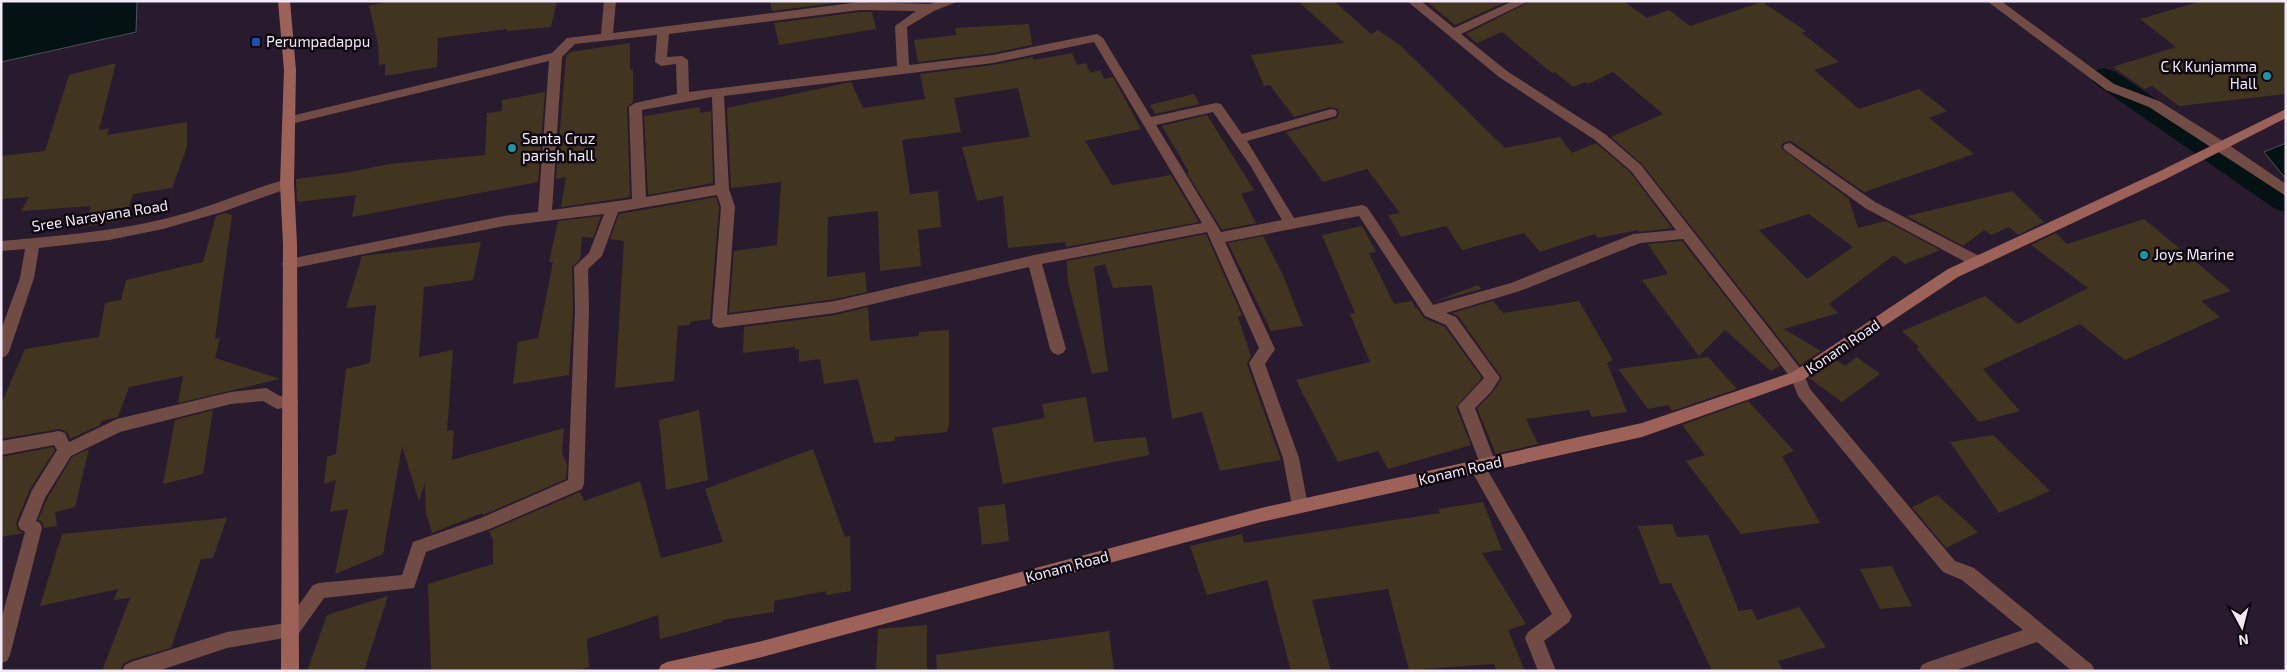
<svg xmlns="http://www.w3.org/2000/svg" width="2287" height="672" font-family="'Exo 2',sans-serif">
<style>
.water{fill:#031213;stroke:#4b5257}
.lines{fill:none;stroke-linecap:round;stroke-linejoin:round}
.canal{fill:#031213;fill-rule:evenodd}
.building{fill:#423520;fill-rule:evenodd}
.street{fill:#704c45;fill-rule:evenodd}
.secondary{fill:#9c6258;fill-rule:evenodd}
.transit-dot{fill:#1a4fb4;stroke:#0e0810;stroke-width:2}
.culture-dot{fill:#0f9aa8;stroke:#0e0810;stroke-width:2}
.labels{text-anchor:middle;stroke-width:5;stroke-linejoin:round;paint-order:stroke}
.poi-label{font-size:15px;fill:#f2e9f6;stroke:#0e0810;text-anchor:start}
.street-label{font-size:15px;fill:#f2e9f6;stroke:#0e0810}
</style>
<rect width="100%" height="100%" fill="#281b2e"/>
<!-- water -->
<path class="water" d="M 1,1 L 137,1 L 136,32 L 1,62 Z
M 2286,143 L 2286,179 L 2264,152 Z"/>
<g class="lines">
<!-- canal -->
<path class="canal" d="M 2104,68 L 2114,71 L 2286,186 L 2286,212 L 2275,209 L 2094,83 L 2090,77 L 2094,71 Z"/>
</g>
<!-- building -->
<path class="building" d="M 388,1 L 557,1 L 551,27 L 507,31 L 507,29 L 438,38 L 437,67 L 385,76 L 385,64 L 379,65 L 378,44 L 369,6 Z
M 770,1 L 851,1 L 772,11 Z
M 1298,1 L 1334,1 L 1371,34 L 1378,30 L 1401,46 L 1505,148 L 1560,137 L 1572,153 L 1596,143 L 1630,172 L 1672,228 L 1639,232 L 1638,230 L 1598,238 L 1595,234 L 1540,252 L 1524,233 L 1462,250 L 1446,226 L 1401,237 L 1388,215 L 1400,213 L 1367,169 L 1323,182 L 1286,132 L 1337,118 L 1339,114 L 1338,109 L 1330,107 L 1294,117 L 1270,85 L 1264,86 L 1251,55 L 1344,43 Z
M 1426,1 L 1508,1 L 1455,25 Z
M 1531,1 L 1623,1 L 1647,18 L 1669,10 L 1690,26 L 1762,2 L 1806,31 L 1802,33 L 1839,62 L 1814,70 L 1859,109 L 1919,89 L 1947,111 L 1929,118 L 1974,154 L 1864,192 L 1791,141 L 1783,143 L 1781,148 L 1849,199 L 1858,228 L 1886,221 L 1940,250 L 1905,264 L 1894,255 L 1829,304 L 1838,313 L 1784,329 L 1821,351 L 1800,365 L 1642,164 L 1611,137 L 1663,114 L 1613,72 L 1588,84 L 1586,82 L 1573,87 L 1555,72 L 1552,73 L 1502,32 L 1477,43 L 1466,34 ZM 1809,214 L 1853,247 L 1807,279 L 1759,230 Z
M 2202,1 L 2286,1 L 2286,94 L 2179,106 L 2152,86 L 2144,89 L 2113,67 L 2176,47 L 2140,19 Z
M 860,12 L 872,12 L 876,29 L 779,45 L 774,23 Z
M 1029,24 L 1032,45 L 993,53 L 918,62 L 914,40 L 956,35 L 955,28 Z
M 630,43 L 630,70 L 633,69 L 633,102 L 627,107 L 630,197 L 561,207 L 566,177 L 556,179 L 566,56 L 570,52 Z
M 1072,53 L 1077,65 L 1086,63 L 1090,73 L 1100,70 L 1104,79 L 1113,77 L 1141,129 L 1085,141 L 1112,185 L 1171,175 L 1199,222 L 1066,247 L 1065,242 L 1008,248 L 1003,196 L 977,201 L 962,147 L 1030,137 L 1018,88 L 954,98 L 961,132 L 902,140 L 910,194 L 938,191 L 941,227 L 918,230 L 921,266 L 880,271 L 878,211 L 828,217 L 827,277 L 865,272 L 867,292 L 835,299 L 729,313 L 734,251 L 777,245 L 781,182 L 731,188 L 727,108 L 851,82 L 863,108 L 925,99 L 920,74 L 993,65 L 1033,57 L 1033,60 Z
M 116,63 L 99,130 L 109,128 L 107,135 L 187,122 L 187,147 L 172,188 L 133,194 L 125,220 L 83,227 L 91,206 L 21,211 L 29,197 L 1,199 L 1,156 L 45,151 L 69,75 Z
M 545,92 L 538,182 L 352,217 L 356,195 L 297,202 L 296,179 L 350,172 L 390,164 L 485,155 L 487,113 L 502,111 L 502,100 Z
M 1194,94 L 1200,104 L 1155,114 L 1150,105 Z
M 700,107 L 700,113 L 711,111 L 713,183 L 648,195 L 644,116 Z
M 1207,115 L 1254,190 L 1241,194 L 1256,223 L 1222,230 L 1187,173 L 1189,172 L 1162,126 Z
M 2012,191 L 2044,222 L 2018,235 L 2009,227 L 1991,235 L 1984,230 L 1963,246 L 1907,216 Z
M 716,197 L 719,207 L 710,319 L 690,322 L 690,325 L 678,326 L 674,381 L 615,388 L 624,241 L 610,239 L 619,214 Z
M 224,213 L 232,215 L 215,339 L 220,338 L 215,358 L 280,379 L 178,403 L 183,376 L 129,387 L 118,417 L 101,421 L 100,425 L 70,439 L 67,432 L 59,429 L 1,439 L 1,404 L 25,349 L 99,337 L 105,303 L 121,300 L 126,280 L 203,262 L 216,216 Z
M 601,216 L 593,238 L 582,237 L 580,259 L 572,267 L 573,310 L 569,375 L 513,384 L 518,342 L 538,338 L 553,262 L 549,262 L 558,221 Z
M 2144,219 L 2231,291 L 2201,301 L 2220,317 L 2125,360 L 2080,324 L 1983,369 L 2020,411 L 1979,422 L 1916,348 L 1919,347 L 1902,331 L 1985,296 L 2018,324 L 2088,288 L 2031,245 L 2056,233 L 2067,244 Z
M 1362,226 L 1376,252 L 1369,253 L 1394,304 L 1412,301 L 1415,308 L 1417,308 L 1424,318 L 1445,327 L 1482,378 L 1456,407 L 1471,445 L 1388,469 L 1378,451 L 1338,462 L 1296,380 L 1370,362 L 1350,314 L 1355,313 L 1322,235 Z
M 1206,234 L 1242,315 L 1238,317 L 1251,356 L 1247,364 L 1281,460 L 1220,471 L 1202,412 L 1172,419 L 1152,285 L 1113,288 L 1105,264 L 1094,267 L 1108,371 L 1092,374 L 1068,282 L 1067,261 Z
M 1263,236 L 1283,275 L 1303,326 L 1271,331 L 1228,243 Z
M 1682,241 L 1780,366 L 1771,371 L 1725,330 L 1699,356 L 1642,280 L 1668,274 L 1648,244 Z
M 481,242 L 473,280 L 424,287 L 419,357 L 453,350 L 447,431 L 454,430 L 452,460 L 564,428 L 562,453 L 567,464 L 566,479 L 483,515 L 482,513 L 432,533 L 426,513 L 425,483 L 419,501 L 402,446 L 383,554 L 335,574 L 348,509 L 330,512 L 336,480 L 324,484 L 327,457 L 336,454 L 346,369 L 370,363 L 376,305 L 346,308 L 362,256 Z
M 1478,285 L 1482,289 L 1433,302 Z
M 1493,301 L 1503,313 L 1579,301 L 1613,360 L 1607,363 L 1627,412 L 1592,417 L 1589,410 L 1526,419 L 1538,444 L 1496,454 L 1477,408 L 1492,393 L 1502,378 L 1458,316 L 1452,313 Z
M 868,307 L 870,341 L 919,336 L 919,332 L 949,330 L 949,423 L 947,432 L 895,437 L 895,441 L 874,443 L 858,379 L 824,384 L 820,359 L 799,362 L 799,349 L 795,350 L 795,347 L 743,353 L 744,327 L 835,315 Z
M 1708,357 L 1737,389 L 1672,411 L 1668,405 L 1648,409 L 1618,369 Z
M 1857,357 L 1880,374 L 1842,402 L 1809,378 L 1836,360 L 1845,366 Z
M 1086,397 L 1094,442 L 1146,437 L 1149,455 L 1003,484 L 992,428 L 1045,418 L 1042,404 Z
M 1748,401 L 1794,451 L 1782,456 L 1820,523 L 1741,534 L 1686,461 L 1705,455 L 1682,425 Z
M 213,410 L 203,474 L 163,484 L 175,420 Z
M 699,410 L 708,480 L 666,490 L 659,420 Z
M 1993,435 L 2050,491 L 1999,513 L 1950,442 Z
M 53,447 L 55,450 L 30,489 L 16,523 L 18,530 L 23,533 L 1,537 L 1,457 Z
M 89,449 L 75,507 L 55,512 L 57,526 L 44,528 L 42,522 L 38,520 L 47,499 L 72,457 Z
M 813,449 L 845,537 L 850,536 L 851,591 L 826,595 L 826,591 L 774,601 L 774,612 L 722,620 L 722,622 L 660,639 L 658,615 L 587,639 L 589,667 L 577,671 L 431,671 L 428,584 L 493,564 L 493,540 L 489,531 L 580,492 L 584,501 L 640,481 L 661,558 L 723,542 L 705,489 Z
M 1937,495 L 1978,532 L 1946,548 L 1912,507 Z
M 1483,502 L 1502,550 L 1482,553 L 1526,624 L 1508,630 L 1525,671 L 1497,671 L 1494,664 L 1409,670 L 1388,589 L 1312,600 L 1331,671 L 1291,671 L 1267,580 L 1207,595 L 1190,546 L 1242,534 L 1244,543 L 1440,513 L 1438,509 Z
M 1005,504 L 1009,541 L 982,545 L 978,507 Z
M 227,518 L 213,558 L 201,559 L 171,648 L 130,660 L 123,664 L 120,671 L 102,671 L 130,598 L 114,600 L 118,589 L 40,606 L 62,534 Z
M 1672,524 L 1677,537 L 1708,535 L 1739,611 L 1752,609 L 1757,620 L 1799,607 L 1826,647 L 1778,661 L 1783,671 L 1712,671 L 1671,583 L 1660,584 L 1638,526 Z
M 1892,566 L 1912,606 L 1880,609 L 1860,569 Z
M 388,596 L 364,671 L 307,671 L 327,615 Z
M 927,625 L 927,671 L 876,671 L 878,629 Z
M 1109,631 L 1114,671 L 937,671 L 936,655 Z"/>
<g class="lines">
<!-- street -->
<path class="street" d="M 604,1 L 616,1 L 613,33 L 860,2 L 929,4 L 940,1 L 959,1 L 934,11 L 907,27 L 909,65 L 993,55 L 1097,34 L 1103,38 L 1151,117 L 1216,103 L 1221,104 L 1242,134 L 1331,109 L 1336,110 L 1337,113 L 1336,116 L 1247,141 L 1294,218 L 1362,205 L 1367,207 L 1433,305 L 1511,283 L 1633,234 L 1676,230 L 1631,171 L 1595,140 L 1499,77 L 1407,1 L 1421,1 L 1454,28 L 1513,1 L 1529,1 L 1461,34 L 1507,71 L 1605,134 L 1641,165 L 1803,372 L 1810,389 L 1955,561 L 1974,568 L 2092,665 L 2095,671 L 2072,671 L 2037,642 L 1954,671 L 1919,671 L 1922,665 L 1928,662 L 2023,630 L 1962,580 L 1943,572 L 1798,396 L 1791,378 L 1683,239 L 1640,243 L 1520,291 L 1446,313 L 1456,317 L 1500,378 L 1491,392 L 1475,408 L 1496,464 L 1494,469 L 1488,471 L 1572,616 L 1569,622 L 1544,641 L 1556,671 L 1538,671 L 1525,638 L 1528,632 L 1552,614 L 1470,468 L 1472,463 L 1479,461 L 1458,406 L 1484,378 L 1446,325 L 1425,316 L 1359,216 L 1225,242 L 1275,349 L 1265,364 L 1299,458 L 1308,506 L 1306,511 L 1300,513 L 1294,511 L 1292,506 L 1283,458 L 1249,363 L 1259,348 L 1207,232 L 1042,264 L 1066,349 L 1063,353 L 1058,355 L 1053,353 L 1050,349 L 1029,267 L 835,313 L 719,328 L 714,326 L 712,322 L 721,207 L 717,195 L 618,212 L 602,256 L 588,269 L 589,310 L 584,484 L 582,489 L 492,528 L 426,552 L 414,588 L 324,598 L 297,636 L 227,648 L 158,671 L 122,671 L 125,665 L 131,662 L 227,632 L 286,623 L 313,585 L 319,583 L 402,575 L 413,542 L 481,518 L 568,480 L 575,310 L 574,267 L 589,253 L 604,214 L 504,226 L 289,269 L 284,268 L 282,264 L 284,260 L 504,216 L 538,212 L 549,61 L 291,124 L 285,120 L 291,116 L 552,53 L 567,38 L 601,34 ZM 860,10 L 916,11 L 895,26 L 897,66 L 689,92 L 688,60 L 682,56 L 667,57 L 669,34 ZM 657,35 L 655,62 L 661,66 L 676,64 L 677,94 L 635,103 L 629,107 L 632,199 L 552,210 L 562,57 L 575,44 ZM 1094,42 L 1202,223 L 1034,255 L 835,301 L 727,315 L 735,207 L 729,189 L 724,96 L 993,63 ZM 712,97 L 715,185 L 646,197 L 642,110 ZM 1213,112 L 1250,165 L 1282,220 L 1221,232 L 1156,125 Z
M 1987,1 L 2001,1 L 2114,84 L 2159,101 L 2226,143 L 2286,184 L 2286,196 L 2149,107 L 2106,90 Z
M 1790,143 L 1875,202 L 1983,258 L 1985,262 L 1983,266 L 1973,266 L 1865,208 L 1785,150 L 1783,147 L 1785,144 Z
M 287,179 L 292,181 L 294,184 L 292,187 L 222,212 L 163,229 L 109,240 L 39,248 L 34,278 L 9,352 L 6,356 L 1,358 L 1,330 L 20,278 L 25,249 L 1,251 L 1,241 C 56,236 110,232 164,219 C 206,209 245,191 287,179 Z
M 266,388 L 280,396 L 296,398 L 298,402 L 296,406 L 277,409 L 263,401 L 231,404 L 120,432 L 71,456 L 45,498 L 36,521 L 40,523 L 42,528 L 10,655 L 7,661 L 1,663 L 1,620 L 25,532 L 20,529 L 18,524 L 32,490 L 57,450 L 54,445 L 1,455 L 1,441 L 59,431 L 65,433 L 69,442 L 117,419 L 231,392 Z"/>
<!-- secondary -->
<path class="secondary" d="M 278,1 L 290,1 L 296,70 L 294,184 L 297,244 L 299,671 L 281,671 L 283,244 L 280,184 L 284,70 Z
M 2286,109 L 2286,118 L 2166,179 L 1958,277 L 1803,380 L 1642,437 L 1261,522 L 758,658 L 705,671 L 658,671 L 661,665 L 667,662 L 758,642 L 1261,508 L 1642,423 L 1793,372 L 1948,269 L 2156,173 Z"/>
</g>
<!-- markers -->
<rect class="transit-dot" x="251" y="37" width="10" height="10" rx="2.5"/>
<g class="culture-dot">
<circle cx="2267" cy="76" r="5"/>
<circle cx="512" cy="148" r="5"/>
<circle cx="2144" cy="255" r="5"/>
</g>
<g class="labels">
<!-- poi labels -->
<g class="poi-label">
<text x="266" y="47">Perumpadappu</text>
<text x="2257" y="72" text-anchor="end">C K Kunjamma<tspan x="2257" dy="17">Hall</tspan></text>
<text x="522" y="144">Santa Cruz<tspan x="522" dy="17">parish hall</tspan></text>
<text x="2154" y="260">Joys Marine</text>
</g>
<!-- street labels -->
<g class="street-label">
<text transform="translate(100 216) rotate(-9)" y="5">Sree Narayana Road</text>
<text transform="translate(1843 347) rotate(-34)" y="5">Konam Road</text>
<text transform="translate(1460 471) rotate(-13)" y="5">Konam Road</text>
<text transform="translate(1067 567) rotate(-15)" y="5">Konam Road</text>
</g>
</g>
<!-- border -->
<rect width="2287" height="672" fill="none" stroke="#f2e9f6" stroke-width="5"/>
<!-- north arrow -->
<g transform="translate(2242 627) rotate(173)" stroke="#0e0810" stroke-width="4" paint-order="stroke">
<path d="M0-4L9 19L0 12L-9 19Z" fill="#f2e9f6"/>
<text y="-8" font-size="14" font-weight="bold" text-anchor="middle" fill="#f2e9f6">N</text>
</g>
</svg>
